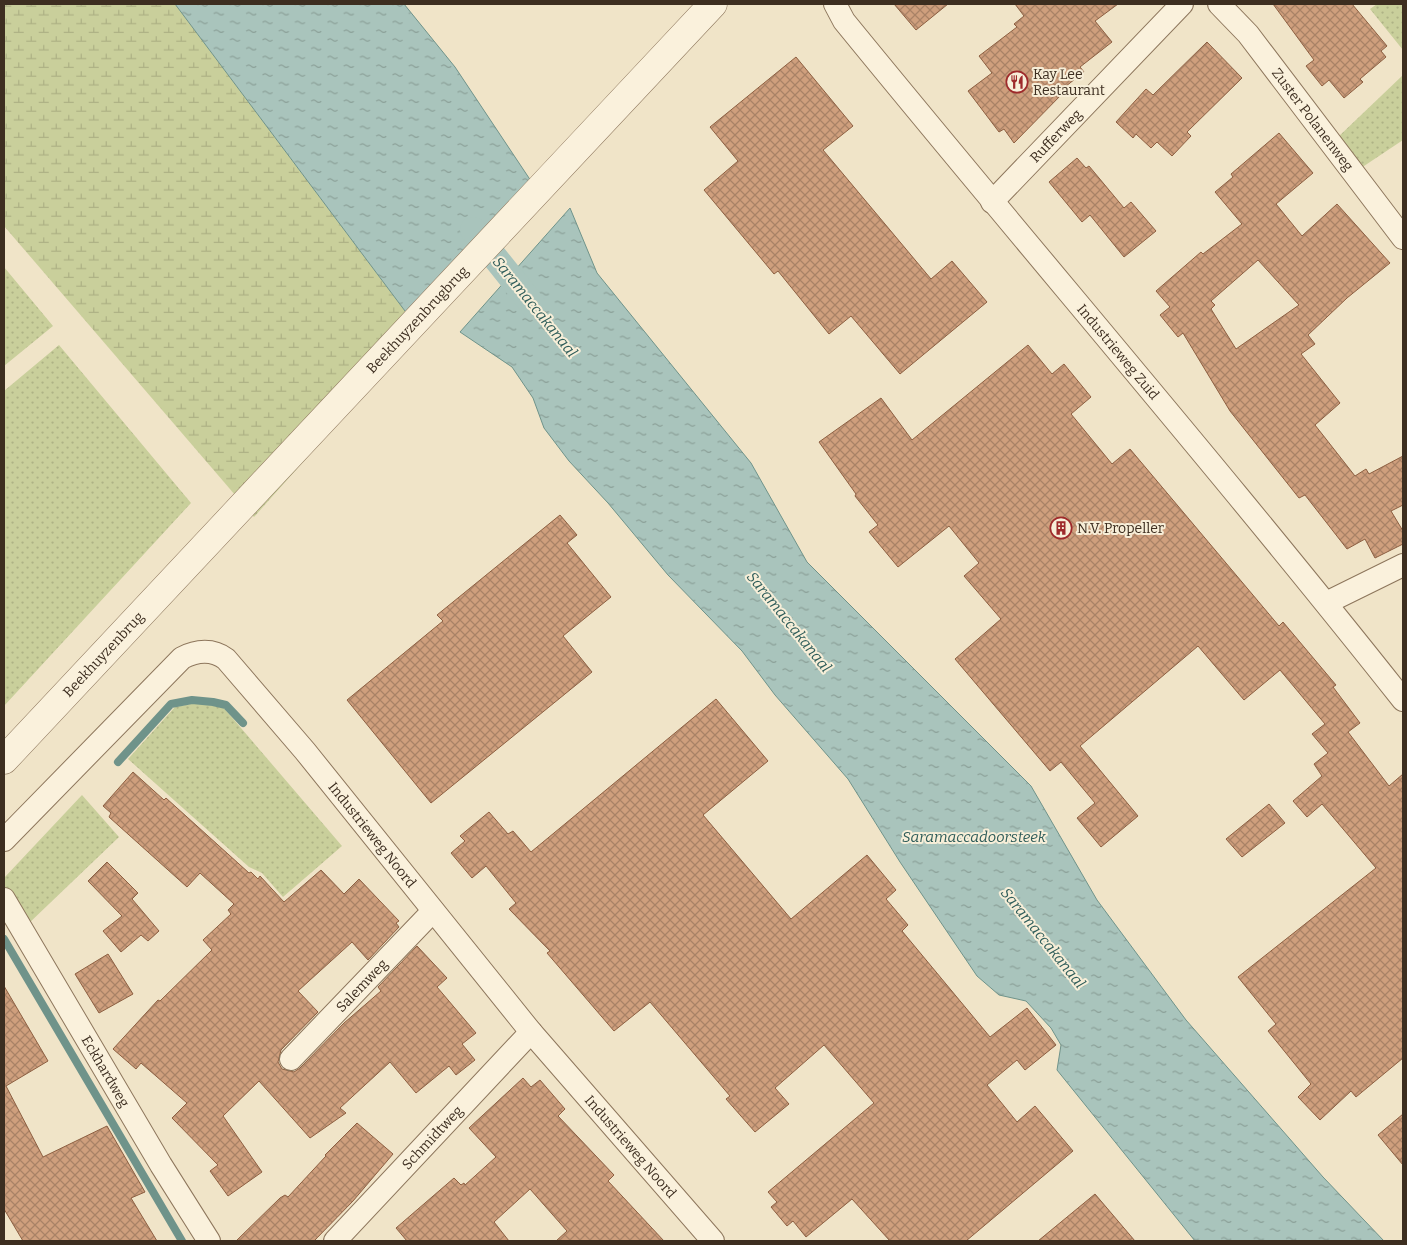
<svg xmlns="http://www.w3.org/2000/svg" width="1407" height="1245" font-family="Bitter,serif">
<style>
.grass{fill:url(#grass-dots)}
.wetland{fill:url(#wetland-marsh)}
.water{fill:url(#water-ripples);stroke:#6f938a}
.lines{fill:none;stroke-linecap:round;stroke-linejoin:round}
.stream{stroke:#6f938a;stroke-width:8}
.canal{stroke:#a9c4bc;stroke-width:26}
.building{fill:url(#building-cross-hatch);stroke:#8d5f41;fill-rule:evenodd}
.minor-casing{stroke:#8d765c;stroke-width:24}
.tertiary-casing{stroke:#8d765c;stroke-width:29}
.minor{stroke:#faf1dc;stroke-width:22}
.tertiary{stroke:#faf1dc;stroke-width:28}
.labels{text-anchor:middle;stroke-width:4;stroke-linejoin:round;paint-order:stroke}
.poi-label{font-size:14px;fill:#3d2e20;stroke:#f7eed8;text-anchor:start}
.street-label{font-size:14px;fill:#3d2e20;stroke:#f7eed8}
.water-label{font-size:15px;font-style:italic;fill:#2f5d5a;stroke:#f7eed8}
</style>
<defs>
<pattern id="grass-dots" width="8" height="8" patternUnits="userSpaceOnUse" patternTransform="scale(1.25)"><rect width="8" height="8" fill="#c9cf9b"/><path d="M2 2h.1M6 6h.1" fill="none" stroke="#aeb285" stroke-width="1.8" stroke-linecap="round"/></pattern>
<pattern id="wetland-marsh" width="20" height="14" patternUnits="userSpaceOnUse" patternTransform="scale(1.25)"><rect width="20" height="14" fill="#c9cf9b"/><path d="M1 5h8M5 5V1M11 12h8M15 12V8" fill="none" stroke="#aeb285"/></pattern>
<pattern id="water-ripples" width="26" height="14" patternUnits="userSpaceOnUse" patternTransform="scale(1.25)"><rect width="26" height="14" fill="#a9c4bc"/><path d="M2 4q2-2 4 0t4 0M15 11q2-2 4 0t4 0" fill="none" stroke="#8ba098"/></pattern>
<pattern id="building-cross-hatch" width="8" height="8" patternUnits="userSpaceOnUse" patternTransform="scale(1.25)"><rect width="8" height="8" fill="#cf9f7d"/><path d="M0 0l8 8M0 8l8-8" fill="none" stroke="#a98266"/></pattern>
</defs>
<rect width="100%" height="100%" fill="#f0e4c8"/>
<!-- grass -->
<path class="grass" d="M 1377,4 L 1403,4 L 1403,50 L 1370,9 Z
M 1403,75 L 1403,140 L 1358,170 L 1336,139 Z
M 4,267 L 53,326 L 4,366 Z
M 59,345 L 191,503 L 4,706 L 4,391 Z
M 196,703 L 223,707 L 342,846 L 283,897 L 262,873 L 249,867 L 128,759 L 175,707 Z
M 82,795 L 119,837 L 26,926 L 4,888 L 4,878 Z"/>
<!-- wetland -->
<path class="wetland" d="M 4,4 L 175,4 L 420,331 L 254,517 L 4,226 Z"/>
<!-- water -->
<path class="water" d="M 175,4 L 404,4 L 455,67 L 531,181 L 420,331 Z
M 570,208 L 597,273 L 751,463 L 807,562 L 1031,786 L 1097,900 L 1186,1020 L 1323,1177 L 1384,1241 L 1195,1241 L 1057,1070 L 1061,1045 L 1051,1028 L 1026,1001 L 999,995 L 977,976 L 900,862 L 848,779 L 775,695 L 742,651 L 668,575 L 608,503 L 569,461 L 544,428 L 533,398 L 512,367 L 460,332 Z"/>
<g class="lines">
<!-- stream -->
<path class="stream" d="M 118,762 L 171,704 L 192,700 L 213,702 L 226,705 L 243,723
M 4,939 L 182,1241"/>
<!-- canal -->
<path class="canal" d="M 473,230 L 533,305"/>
</g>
<!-- building -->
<path class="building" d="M 894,4 L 948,4 L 916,30 Z
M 1015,4 L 1118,4 L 1095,21 L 1112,42 L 1080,67 L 1084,72 L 1061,90 L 1063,93 L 1014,143 L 1004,129 L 999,132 L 968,91 L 992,73 L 979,56 L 1017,27 L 1014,24 L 1024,16 Z
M 1273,4 L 1352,4 L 1387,46 L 1381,51 L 1386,57 L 1360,79 L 1363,82 L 1344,98 L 1329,80 L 1322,86 L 1306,66 L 1314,60 Z
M 1207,42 L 1242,78 L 1187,132 L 1191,136 L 1172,156 L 1157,142 L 1151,148 L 1136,134 L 1133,138 L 1116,122 L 1146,89 L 1153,95 Z
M 796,57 L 853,126 L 823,150 L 931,279 L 952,261 L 987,302 L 900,374 L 851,316 L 829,334 L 778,271 L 774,274 L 704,190 L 738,161 L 710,127 Z
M 1279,133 L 1313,173 L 1276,204 L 1302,236 L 1337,204 L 1390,263 L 1347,298 L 1308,335 L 1315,344 L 1301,354 L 1340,403 L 1315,425 L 1355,476 L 1366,469 L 1369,474 L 1403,456 L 1403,505 L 1391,511 L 1403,531 L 1403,544 L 1375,558 L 1365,539 L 1347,549 L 1305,495 L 1299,498 L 1230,411 L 1183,333 L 1178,337 L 1160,315 L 1170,307 L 1156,291 L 1201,252 L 1203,254 L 1242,224 L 1215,192 L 1233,177 L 1231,174 ZM 1258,260 L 1299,305 L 1236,349 L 1211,309 L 1215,305 L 1211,301 Z
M 1077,158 L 1086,168 L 1089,166 L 1124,208 L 1131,202 L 1156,231 L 1124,257 L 1090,215 L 1082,222 L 1049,182 Z
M 1028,345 L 1052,374 L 1064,364 L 1091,397 L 1071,414 L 1112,464 L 1130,449 L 1279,626 L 1283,622 L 1336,685 L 1333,687 L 1360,723 L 1348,732 L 1389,786 L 1403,774 L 1403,1058 L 1356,1097 L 1351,1091 L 1320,1120 L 1298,1097 L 1311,1084 L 1268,1031 L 1276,1024 L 1238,977 L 1376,868 L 1322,804 L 1307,817 L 1293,801 L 1322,776 L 1314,764 L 1328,753 L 1312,734 L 1325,724 L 1280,670 L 1244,700 L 1198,646 L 1080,746 L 1138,816 L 1101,847 L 1077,818 L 1095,803 L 1061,762 L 1050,771 L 955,659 L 1001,619 L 964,576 L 979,563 L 949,526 L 898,567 L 869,532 L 878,525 L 855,496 L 856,494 L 819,442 L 881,398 L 912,440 Z
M 560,515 L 577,535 L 567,543 L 611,597 L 563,636 L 592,672 L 431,803 L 347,700 L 443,621 L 437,615 Z
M 716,699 L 768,761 L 703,815 L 791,919 L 867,855 L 896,890 L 886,899 L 908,925 L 902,931 L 990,1037 L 1027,1008 L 1056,1045 L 1025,1070 L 1017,1060 L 987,1085 L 1017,1122 L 1035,1106 L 1073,1151 L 966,1241 L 890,1241 L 852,1199 L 806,1237 L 793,1221 L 787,1226 L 771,1207 L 777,1202 L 768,1192 L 874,1103 L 824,1045 L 775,1088 L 789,1104 L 755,1132 L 726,1099 L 730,1096 L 650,1002 L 614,1031 L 547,953 L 550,951 L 509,909 L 516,903 L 486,866 L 472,878 L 451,853 L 465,841 L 460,836 L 489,812 L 508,834 L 513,831 L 531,852 Z
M 133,772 L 164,800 L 166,798 L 249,873 L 251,872 L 258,879 L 260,876 L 284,902 L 321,870 L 344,894 L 359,879 L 399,921 L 396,923 L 399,927 L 368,960 L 352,942 L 298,991 L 318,1012 L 281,1050 L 278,1062 L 282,1069 L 294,1072 L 300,1068 L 344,1023 L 381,991 L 378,987 L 417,946 L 447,978 L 437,987 L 476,1033 L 462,1044 L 475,1060 L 456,1075 L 449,1066 L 416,1093 L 390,1062 L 340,1108 L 346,1113 L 310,1138 L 259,1081 L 223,1116 L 262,1172 L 228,1196 L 210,1171 L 218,1165 L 172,1118 L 187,1103 L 141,1063 L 136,1069 L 113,1049 L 158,1000 L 160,1001 L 212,950 L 203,940 L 231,914 L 228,910 L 234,904 L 200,873 L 187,887 L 109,817 L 111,813 L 103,806 Z
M 1269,804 L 1285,823 L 1242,857 L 1226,839 Z
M 107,862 L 138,893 L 132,899 L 159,931 L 148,941 L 141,935 L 121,952 L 103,931 L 122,916 L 88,881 Z
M 108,954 L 133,994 L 99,1013 L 75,974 Z
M 4,986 L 48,1061 L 6,1086 L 43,1157 L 107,1126 L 145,1192 L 131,1198 L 157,1241 L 23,1241 L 4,1209 Z
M 523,1078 L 531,1087 L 540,1080 L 565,1109 L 558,1116 L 614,1175 L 608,1181 L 664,1241 L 556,1241 L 567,1231 L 530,1189 L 494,1222 L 509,1241 L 407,1241 L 396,1228 L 454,1178 L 461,1185 L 464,1183 L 465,1185 L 496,1157 L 469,1128 Z
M 1403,1114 L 1403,1165 L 1378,1135 Z
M 357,1123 L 393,1154 L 353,1201 L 314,1241 L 236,1241 L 280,1198 L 285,1195 L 288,1197 L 326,1156 L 325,1155 Z
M 1095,1194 L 1135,1241 L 1038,1241 Z"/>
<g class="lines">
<!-- minor casing -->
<g class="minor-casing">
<g id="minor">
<path id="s1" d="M 835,4 L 844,21 C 1029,248 1221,470 1403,700"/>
<path id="s2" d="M 1219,4 L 1248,34 L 1403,238"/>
<path id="s3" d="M 992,202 L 1182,4"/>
<path d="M 1326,603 L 1403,565"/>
<path id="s4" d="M 4,840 L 182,658 C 197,650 213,649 226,659 L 305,751 L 531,1032 L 713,1241"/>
<path id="s5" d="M 4,899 L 161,1165 L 209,1241"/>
<path id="s6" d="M 291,1059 L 433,911"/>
<path id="s7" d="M 335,1241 L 531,1032"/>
</g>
</g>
<!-- tertiary casing -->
<g class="tertiary-casing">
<g id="tertiary">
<path id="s8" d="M 4,760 L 713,4"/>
</g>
</g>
<!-- minor -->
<use href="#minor" class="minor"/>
<!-- tertiary -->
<use href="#tertiary" class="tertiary"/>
</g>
<!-- icons -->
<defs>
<g id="restaurant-ring" transform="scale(1.125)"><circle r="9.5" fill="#f7eed8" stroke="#9e2a2b" stroke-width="1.5"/><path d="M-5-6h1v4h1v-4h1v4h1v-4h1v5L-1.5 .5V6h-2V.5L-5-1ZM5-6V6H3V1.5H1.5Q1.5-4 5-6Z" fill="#9e2a2b"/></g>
<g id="building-ring" transform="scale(1.125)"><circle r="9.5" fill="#f7eed8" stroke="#9e2a2b" stroke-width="1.5"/><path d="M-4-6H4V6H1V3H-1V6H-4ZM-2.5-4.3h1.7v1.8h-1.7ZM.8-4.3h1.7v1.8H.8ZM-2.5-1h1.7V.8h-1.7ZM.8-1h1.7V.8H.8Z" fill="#9e2a2b"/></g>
</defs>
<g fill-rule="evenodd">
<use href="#restaurant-ring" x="1017" y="82"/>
<use href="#building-ring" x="1061" y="528"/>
</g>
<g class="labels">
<!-- poi labels -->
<g class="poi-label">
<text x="1033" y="79">Kay Lee<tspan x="1033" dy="16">Restaurant</tspan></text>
<text x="1077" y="533">N.V. Propeller</text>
</g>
<!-- street labels -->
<g class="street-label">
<text dy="5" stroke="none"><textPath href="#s2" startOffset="149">Zuster Polanenweg</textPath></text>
<text dy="5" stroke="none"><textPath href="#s3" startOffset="92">Rufferweg</textPath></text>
<text dy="5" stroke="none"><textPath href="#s8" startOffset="604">Beekhuyzenbrugbrug</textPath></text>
<text dy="5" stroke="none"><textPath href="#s1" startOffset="449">Industrieweg Zuid</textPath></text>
<text dy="5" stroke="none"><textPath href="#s8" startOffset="145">Beekhuyzenbrug</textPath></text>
<text dy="5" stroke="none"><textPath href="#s4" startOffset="530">Industrieweg Noord</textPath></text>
<text dy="5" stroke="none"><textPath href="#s6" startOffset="102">Salemweg</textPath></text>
<text dy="5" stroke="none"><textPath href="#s5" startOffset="200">Eckhardweg</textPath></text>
<text dy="5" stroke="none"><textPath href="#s7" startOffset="142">Schmidtweg</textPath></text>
<text dy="5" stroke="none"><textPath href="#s4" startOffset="935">Industrieweg Noord</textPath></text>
</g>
<!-- water labels -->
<g class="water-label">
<text transform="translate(535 307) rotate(51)" y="5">Saramaccakanaal</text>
<text transform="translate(789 622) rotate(51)" y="5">Saramaccakanaal</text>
<text x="974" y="842">Saramaccadoorsteek</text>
<text transform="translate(1043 938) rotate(51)" y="5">Saramaccakanaal</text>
</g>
</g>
<!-- border -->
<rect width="1407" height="1245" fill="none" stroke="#3d2e20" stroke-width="10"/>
</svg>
